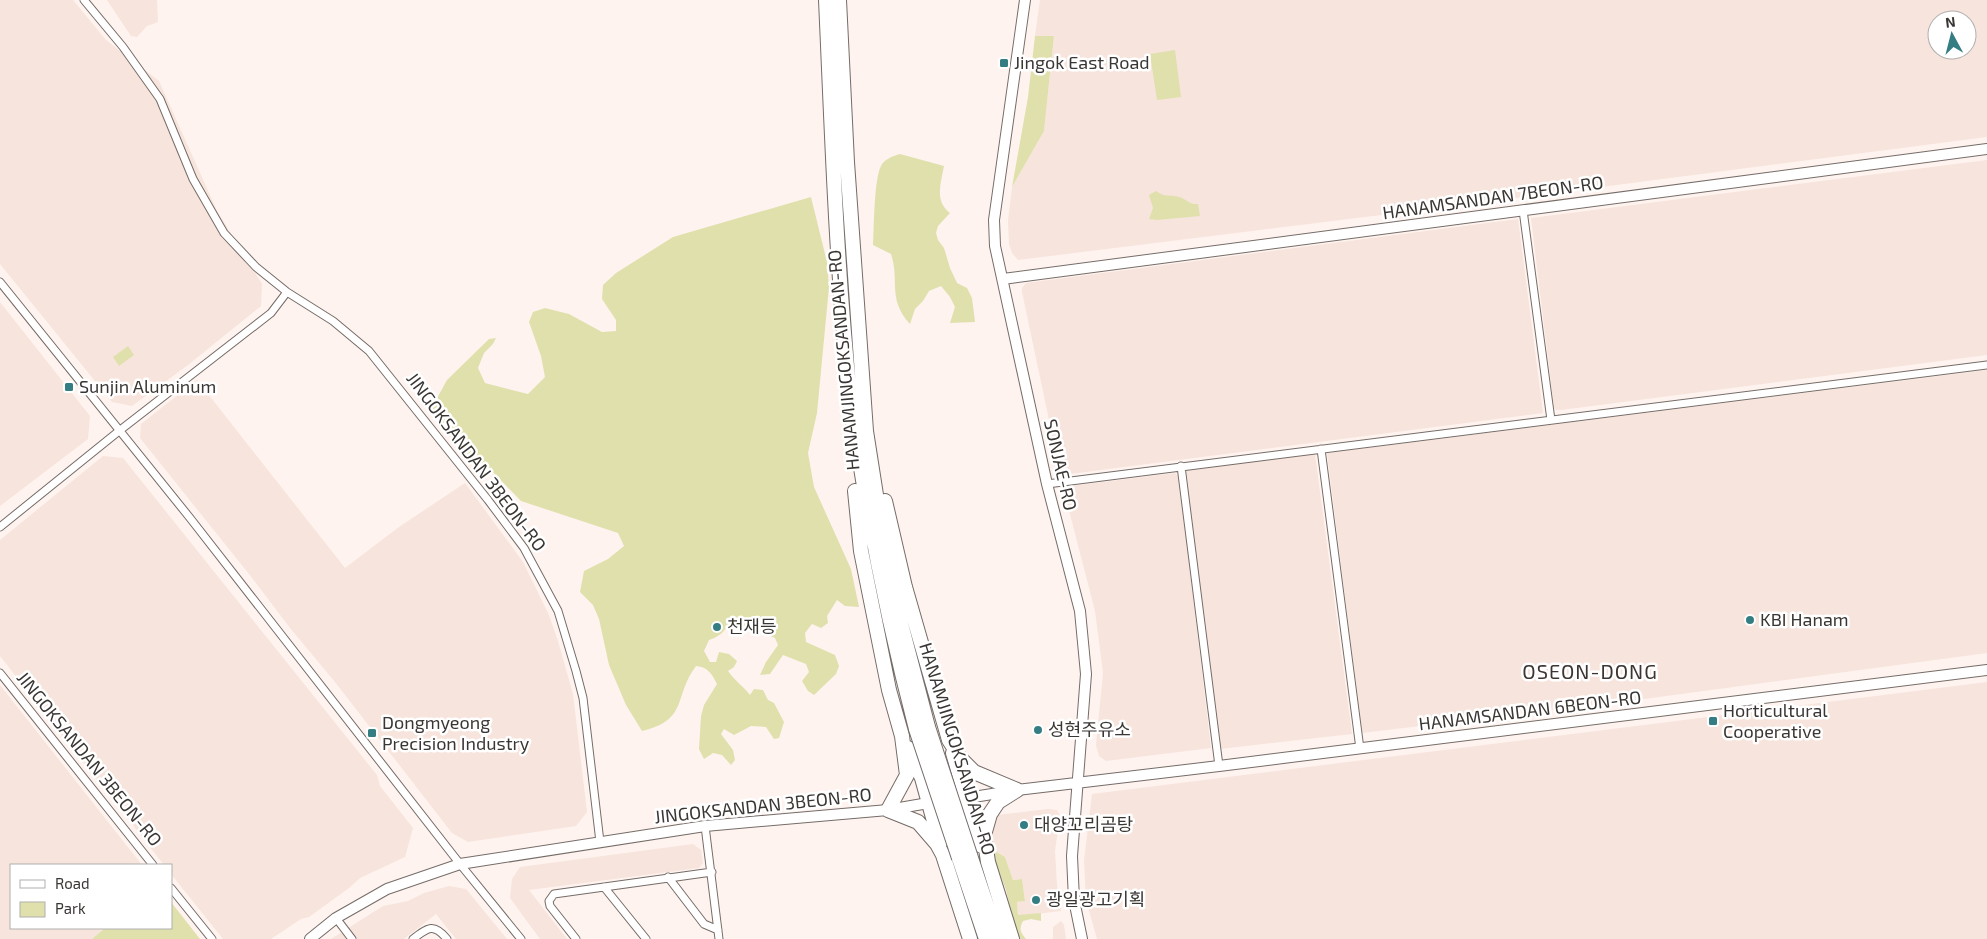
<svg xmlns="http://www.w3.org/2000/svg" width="1987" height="939" font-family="'Exo 2','Noto Sans KR',sans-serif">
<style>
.built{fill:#f7e4dc;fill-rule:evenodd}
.green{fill:#e0e0ad}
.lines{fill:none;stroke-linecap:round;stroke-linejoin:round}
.street-casing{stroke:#756c68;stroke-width:9}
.secondary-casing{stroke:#756c68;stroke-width:12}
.highway-casing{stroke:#756c68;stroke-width:16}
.street{stroke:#fff;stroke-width:7}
.secondary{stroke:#fff;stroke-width:10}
.highway{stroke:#fff;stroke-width:14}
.highway-bridge-casing{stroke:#756c68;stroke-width:16;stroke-linecap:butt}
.highway-bridge{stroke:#fff;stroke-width:14}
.poi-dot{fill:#347d82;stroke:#fff;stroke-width:2}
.labels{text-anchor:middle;stroke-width:5;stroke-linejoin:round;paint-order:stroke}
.poi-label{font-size:18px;fill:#3a3634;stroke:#fff;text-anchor:start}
.street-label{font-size:18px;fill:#3a3634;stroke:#fff}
.quarter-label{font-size:20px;letter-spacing:1px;fill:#3d3532;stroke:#fff}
</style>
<rect width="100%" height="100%" fill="#fef3ef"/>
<!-- built -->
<path class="built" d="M 0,0 L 73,0 L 106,40 L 159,81 L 217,211 L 262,284 L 261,306 L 188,365 L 132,406 L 112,402 L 0,264 Z
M 107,0 L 157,0 L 158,22 L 147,26 L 137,37 L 131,36 Z
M 1040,0 L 1987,0 L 1987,137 L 1470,204 L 1018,260 L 1012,253 L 1009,244 L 1008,221 L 1012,187 L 1044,131 L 1054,36 L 1035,36 ZM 1937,20 L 1967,20 L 1967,50 L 1937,50 Z
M 1987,160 L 1987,355 L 1561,410 L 1556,410 L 1554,408 L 1531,218 Z
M 1518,219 L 1543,413 L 1062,475 L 1060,472 L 1022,292 L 1022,288 L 1026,283 Z
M 0,302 L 90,416 L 88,439 L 0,506 Z
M 1987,370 L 1987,653 L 1629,701 L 1362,733 L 1327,453 Z
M 197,380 L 345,568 L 399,527 L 465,483 L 523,562 L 549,615 L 558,641 L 573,694 L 587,812 L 576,826 L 468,842 L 452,833 L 335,682 L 290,628 L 249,574 L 140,438 L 141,424 Z
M 1315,454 L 1352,734 L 1220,749 L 1185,470 Z
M 103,456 L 123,458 L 377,775 L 380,786 L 413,828 L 405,857 L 360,878 L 349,888 L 309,917 L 301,919 L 271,939 L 223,939 L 171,874 L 171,865 L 164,865 L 0,656 L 0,540 Z
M 1175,473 L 1179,477 L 1211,748 L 1106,761 L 1099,756 L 1096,745 L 1103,673 L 1095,611 L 1063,487 Z
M 1987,682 L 1987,939 L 1097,939 L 1086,900 L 1084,861 L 1092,794 Z
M 0,685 L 142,865 L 11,865 L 11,928 L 105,928 L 92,939 L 0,939 Z
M 1048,809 L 1057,810 L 1060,815 L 1055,851 L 1057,885 L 1061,911 L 1018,916 L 1017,902 L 1025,901 L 1022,879 L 1013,880 L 1005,857 L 995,851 L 992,832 L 993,821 L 997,815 Z
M 693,844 L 701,850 L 703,863 L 699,868 L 529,890 L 567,939 L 540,939 L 510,898 L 512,879 L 520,867 Z
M 449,886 L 466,889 L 507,939 L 456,939 L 436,914 L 404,939 L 331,939 L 383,906 L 408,901 L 424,893 Z
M 1061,921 L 1064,925 L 1066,939 L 1053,939 L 1053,927 Z"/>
<!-- green -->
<path class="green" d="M 1035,36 L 1054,36 L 1044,131 L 1012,187 L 1028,97 Z
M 1175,50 L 1181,97 L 1157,100 L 1150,54 Z
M 900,154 L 944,166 C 941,183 934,201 950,213 L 938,226 L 936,233 L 938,240 L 944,248 L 950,268 L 957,283 L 967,288 L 972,298 L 975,322 L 950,323 L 955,307 L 950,297 L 941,286 L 929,291 L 923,301 L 915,309 L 910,324 C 887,299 900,281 891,254 L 873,245 C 874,228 874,179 881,166 C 884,159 893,156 900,154 Z
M 1156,191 C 1166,198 1169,194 1179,197 C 1187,199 1189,205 1198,204 L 1200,216 L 1157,220 L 1149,219 L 1153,208 L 1149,195 Z
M 811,197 L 827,262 L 829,287 L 817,413 L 808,453 L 814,487 L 851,569 L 859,607 L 845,606 L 837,600 L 827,616 L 828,623 L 821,628 L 812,624 L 805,633 L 806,642 L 835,655 L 839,666 L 836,674 L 814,695 L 808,691 L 802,681 L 809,672 L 806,664 L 783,655 L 770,674 L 760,675 L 766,662 L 778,645 L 775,638 L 731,620 C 725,631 721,636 709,640 L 704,651 L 710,662 L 716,662 L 719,652 L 729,654 L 737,661 L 734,667 L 728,671 C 735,681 743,686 750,695 L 754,689 L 763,690 L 768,700 L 774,703 L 784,722 L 779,738 L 774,739 L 766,727 L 751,726 L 734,735 L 724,729 L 721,734 L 733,750 L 735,760 L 731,765 L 722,755 L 713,753 L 704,759 L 699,749 L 701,716 L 704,705 L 717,684 C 712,674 708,667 696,666 C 673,697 689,720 642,731 L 626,705 L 609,665 L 599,619 L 593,605 L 580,592 L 584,571 L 608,559 L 624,546 L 618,533 L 521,501 L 488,467 L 477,469 L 430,411 L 447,380 L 489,339 L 496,338 L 493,344 L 484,353 L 478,368 L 485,383 L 528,394 L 545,377 L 541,356 L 529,322 L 533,312 L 545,308 L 569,314 L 602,332 L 616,331 L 616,320 L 602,299 L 603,285 L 616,273 L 673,237 Z
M 128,346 L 134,355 L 119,366 L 113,357 Z
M 995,851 L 1005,857 L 1013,880 L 1022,879 L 1025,901 L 1017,902 L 1018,915 L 1041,913 L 1041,921 L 1031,919 L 1023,921 C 1019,929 1020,932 1026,939 L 1017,939 L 1006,890 L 994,858 Z
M 171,902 L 200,939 L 92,939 L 105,928 L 171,928 Z"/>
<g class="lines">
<!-- street casing -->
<g class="street-casing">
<path id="street" d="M 84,0 L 123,47 L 160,99 L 193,179 L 224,233 L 256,267 L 287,292 L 333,321 L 369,351 L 488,500 L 524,548 L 558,611 L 576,671 L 583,698 L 600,842
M 1523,210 L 1551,420
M 0,282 L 190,518 L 460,864 L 521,939
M 1321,449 L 1360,749
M 1181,466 L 1219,766
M 1047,484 L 1987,365
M 0,527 L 119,431 L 271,313 L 287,292
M 0,673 L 153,865
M 705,826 L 719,939
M 668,877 L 704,924 L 718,930
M 604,887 L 646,939
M 171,888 L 212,939
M 336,918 L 352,939
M 413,939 C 428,927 434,923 447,939
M 576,939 L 550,906 L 549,901 L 554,894 L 712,872"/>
</g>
<!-- secondary casing -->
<g class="secondary-casing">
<path id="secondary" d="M 1025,0 L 994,220 L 995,246 L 1047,484 L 1080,611 L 1086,674 L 1072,856 L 1074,900 L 1082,939
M 1003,279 L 1987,149
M 961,799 L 1017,790 L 1219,766 L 1987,670
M 310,939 L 336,918 L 387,889 L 460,864 L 705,826 L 888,810 L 934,802"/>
</g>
<!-- highway casing -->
<g class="highway-casing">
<path id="highway" d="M 826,0 C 832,132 836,265 850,396 C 852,422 858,448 862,474 C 876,560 894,645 916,729
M 839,0 L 847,162 L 866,431 L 889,578 L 928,727
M 855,491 L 861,551 L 889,690 L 902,736 L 907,775 L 888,810 L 918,822 L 937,844 L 943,855 L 970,939
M 885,501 L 905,587 L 949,740 L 961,759 L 974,772 L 1017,790
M 908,748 L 922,778 L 940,843
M 953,753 L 980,845
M 970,855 L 998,939
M 959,858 L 986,939
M 1012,939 L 988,862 L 984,835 L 990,814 L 998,802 L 1017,790"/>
</g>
<!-- street -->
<use href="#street" class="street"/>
<!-- secondary -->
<use href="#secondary" class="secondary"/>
<!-- highway -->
<use href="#highway" class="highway"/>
<!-- highway-bridge casing -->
<g class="highway-bridge-casing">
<path id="highway-bridge" d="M 928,727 L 970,855
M 916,729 L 959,858"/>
</g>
<!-- highway-bridge -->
<use href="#highway-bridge" class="highway-bridge"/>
</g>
<!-- markers -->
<g class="poi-dot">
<rect x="999" y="58" width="10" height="10" rx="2.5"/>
<rect x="64" y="382" width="10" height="10" rx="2.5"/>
<circle cx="1750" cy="620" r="5"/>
<circle cx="717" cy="627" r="5"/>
<rect x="1708" y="716" width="10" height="10" rx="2.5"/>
<circle cx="1038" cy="730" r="5"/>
<rect x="367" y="728" width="10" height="10" rx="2.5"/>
<circle cx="1024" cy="825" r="5"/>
<circle cx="1036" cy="900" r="5"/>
</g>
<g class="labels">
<!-- poi labels -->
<g class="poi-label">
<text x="1014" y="69">Jingok East Road</text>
<text x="79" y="393">Sunjin Aluminum</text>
<text x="1760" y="626">KBI Hanam</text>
<text x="727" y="633">천재등</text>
<text x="1723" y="717">Horticultural<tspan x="1723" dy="21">Cooperative</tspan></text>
<text x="382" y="729">Dongmyeong<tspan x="382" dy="21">Precision Industry</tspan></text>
<text x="1048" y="736">성현주유소</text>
<text x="1034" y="831">대양꼬리곰탕</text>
<text x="1046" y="906">광일광고기획</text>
</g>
<!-- street labels -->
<g class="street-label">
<text transform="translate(1493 198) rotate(-8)" y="6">HANAMSANDAN 7BEON-RO</text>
<text transform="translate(844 360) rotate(-95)" y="6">HANAMJINGOKSANDAN-RO</text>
<text transform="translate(476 462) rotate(53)" y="6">JINGOKSANDAN 3BEON-RO</text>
<text transform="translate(1060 465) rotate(77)" y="6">SONJAE-RO</text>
<text transform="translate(1530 711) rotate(-7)" y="6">HANAMSANDAN 6BEON-RO</text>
<text transform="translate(957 749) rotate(73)" y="6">HANAMJINGOKSANDAN-RO</text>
<text transform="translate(89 759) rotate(51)" y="6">JINGOKSANDAN 3BEON-RO</text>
<text transform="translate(763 806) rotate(-6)" y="6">JINGOKSANDAN 3BEON-RO</text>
</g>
<!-- quarter labels -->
<g class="quarter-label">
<text x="1590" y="679">OSEON-DONG</text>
</g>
</g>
<!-- legend -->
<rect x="10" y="864" width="162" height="65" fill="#ffffff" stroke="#b0afae"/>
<rect x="20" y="880" width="25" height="8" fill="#ffffff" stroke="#b0afae"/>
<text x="55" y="889" font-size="15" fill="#3a3634">Road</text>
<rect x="20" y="902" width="25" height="15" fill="#e0e0ad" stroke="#b0afae"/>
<text x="55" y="914" font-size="15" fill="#3a3634">Park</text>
<!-- north arrow -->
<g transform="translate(1952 35) rotate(353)"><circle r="24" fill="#ffffff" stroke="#b0afae"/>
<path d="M0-4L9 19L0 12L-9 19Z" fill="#347d82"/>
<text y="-8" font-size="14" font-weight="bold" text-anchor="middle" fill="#3a3634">N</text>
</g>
</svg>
